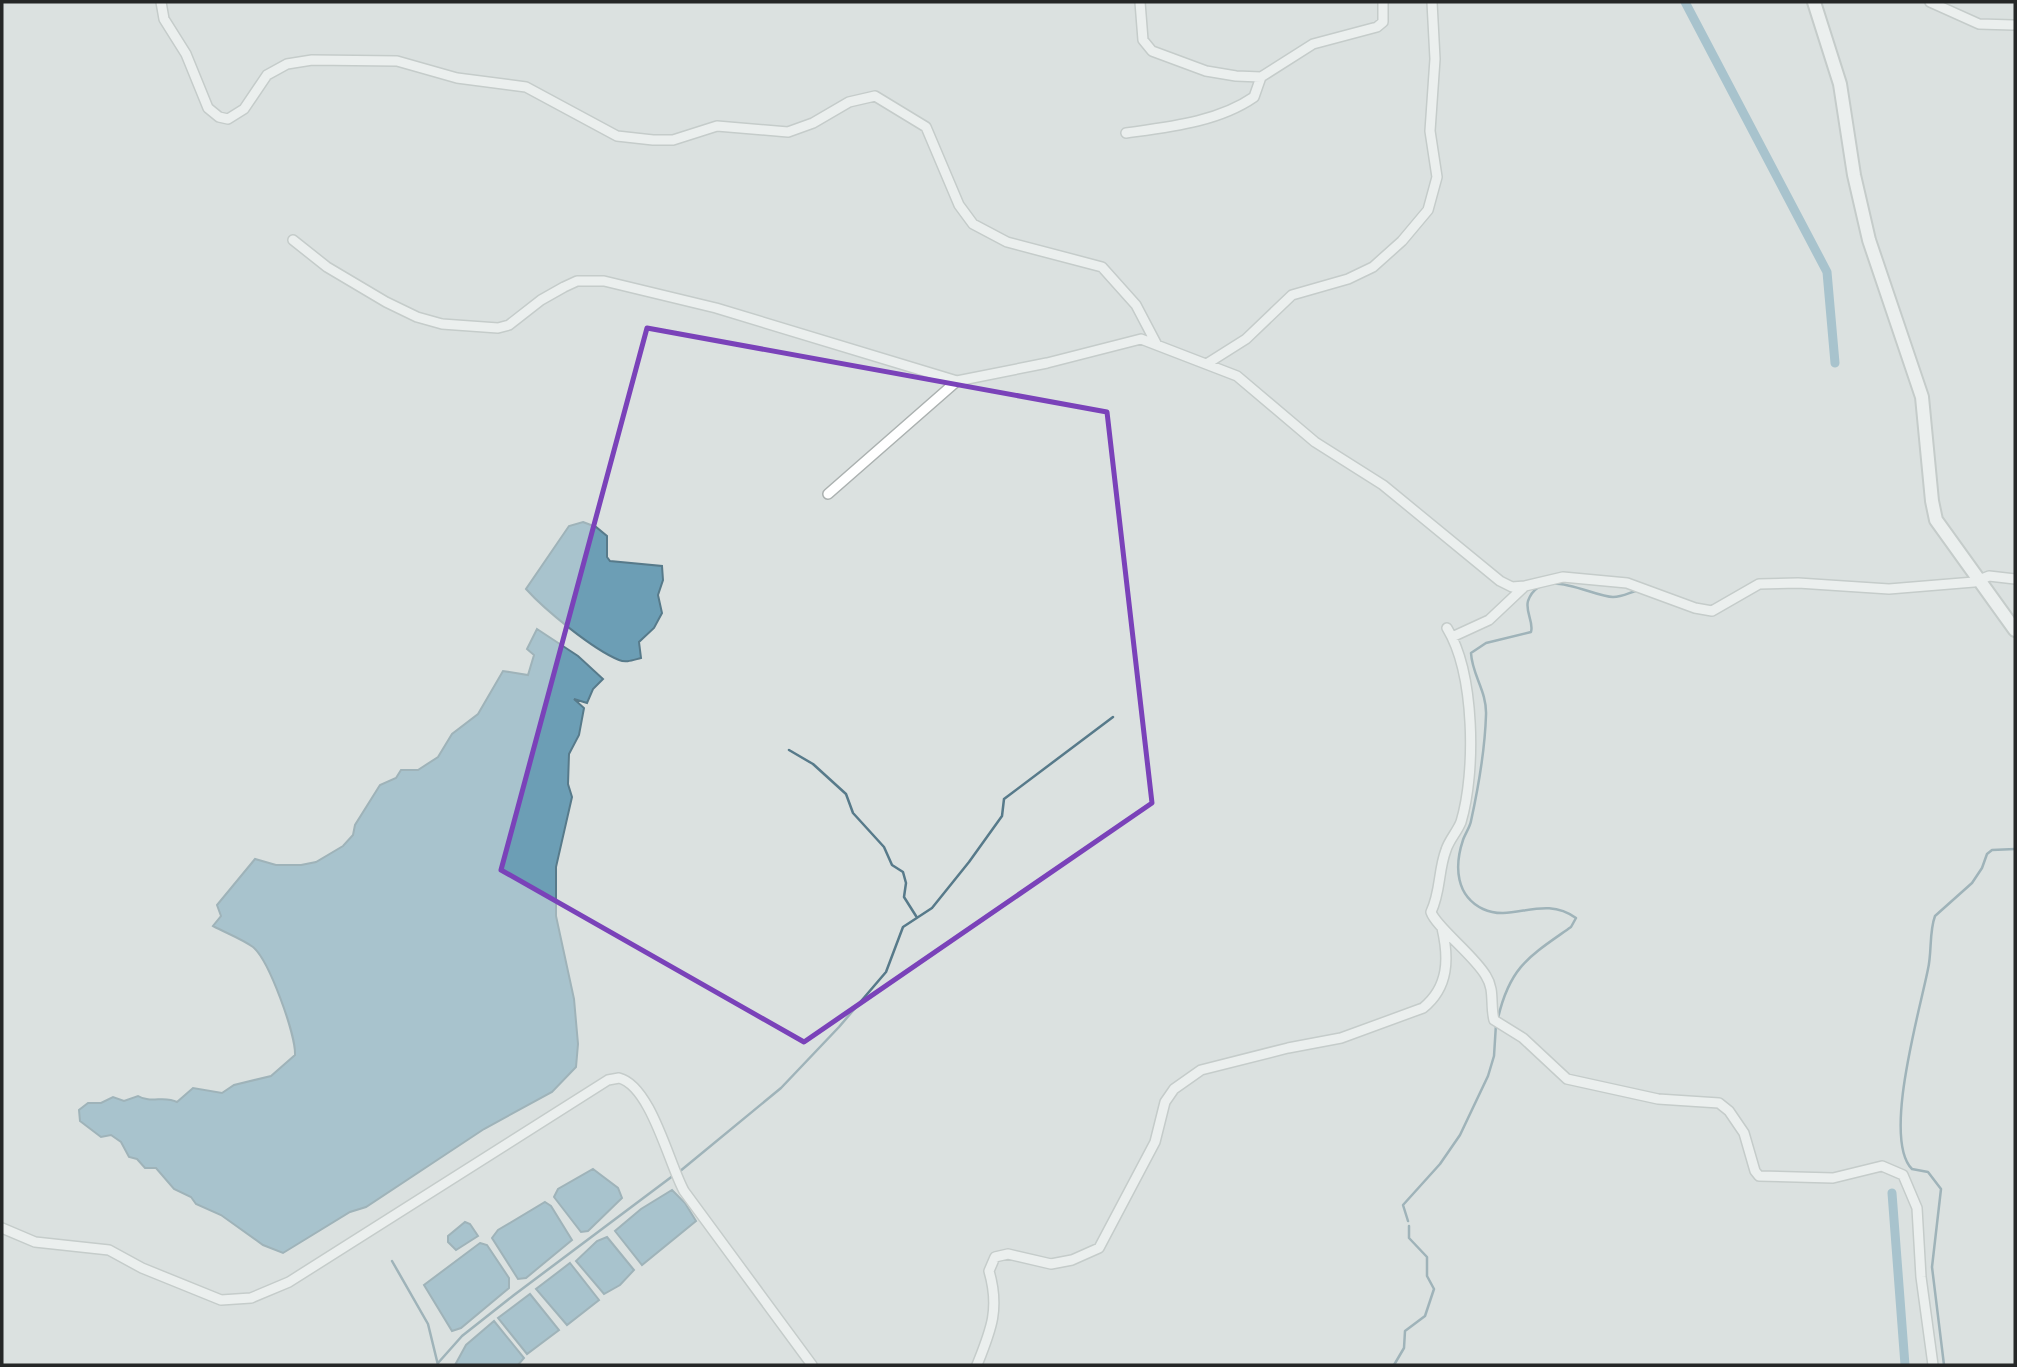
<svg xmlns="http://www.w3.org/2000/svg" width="2017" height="1367" font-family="'IBM Plex Sans',sans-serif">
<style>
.water{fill:#6c9eb5;stroke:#577a8a;stroke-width:2}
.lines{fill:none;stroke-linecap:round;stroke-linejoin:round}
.stream{stroke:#577a8a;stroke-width:2.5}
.canal{stroke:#6c9eb5;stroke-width:9}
.street-casing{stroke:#abb1b0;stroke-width:12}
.secondary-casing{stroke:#abb1b0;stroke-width:16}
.street{stroke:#fff;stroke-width:9}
.secondary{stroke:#fff;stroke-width:12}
.marked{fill:none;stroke:#7a42b9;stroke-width:5;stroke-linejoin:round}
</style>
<rect width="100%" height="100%" fill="#dbe1e0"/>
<!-- water -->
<path class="water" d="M 583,522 L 596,527 L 607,536 L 607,557 L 610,561 L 662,566 L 663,580 L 658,595 L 662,613 L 654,628 L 639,642 L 641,658 C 633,660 626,663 619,660 C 592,649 544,609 526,589 L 569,526 Z
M 537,629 L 578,656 L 603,679 L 593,689 L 587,703 L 574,699 L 584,708 L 579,735 L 569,754 L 568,784 L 572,797 L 556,867 L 556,916 L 574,999 L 578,1044 L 576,1067 L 552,1092 L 484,1129 L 366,1207 L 350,1212 L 283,1253 L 263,1245 L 221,1215 L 196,1204 L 191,1197 L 174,1189 L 156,1168 L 145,1168 L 137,1159 L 129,1157 L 121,1142 L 111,1135 L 101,1137 L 80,1121 L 79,1110 L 88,1103 L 101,1103 L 113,1097 L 124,1101 L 138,1096 C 151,1104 164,1095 177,1102 L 193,1088 L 222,1093 L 234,1085 L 271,1076 L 295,1055 C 296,1035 269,960 253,947 C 242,939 226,933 213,926 L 221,916 L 217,905 L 255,859 L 276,865 L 301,865 L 316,862 L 343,846 L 353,835 L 355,825 L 380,785 L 396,778 L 401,770 L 418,770 L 438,757 L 452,734 L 478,714 L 503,671 L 528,675 L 534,655 L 527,649 Z
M 593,1169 L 618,1188 L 622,1198 L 588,1231 L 581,1232 L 554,1197 L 558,1189 Z
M 672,1190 L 685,1203 L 696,1221 L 642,1265 L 615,1231 L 641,1209 Z
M 545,1202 L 551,1206 L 572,1240 L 526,1278 L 518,1279 L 492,1238 L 498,1230 Z
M 465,1222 L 470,1224 L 478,1236 L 456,1250 L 448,1242 L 448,1236 Z
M 607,1237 L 634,1270 L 620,1285 L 604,1294 L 576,1261 L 597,1241 Z
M 480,1243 L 487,1245 L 509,1278 L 509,1288 L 461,1328 L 452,1331 L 424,1285 Z
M 570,1263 L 599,1300 L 567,1325 L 536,1289 Z
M 530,1294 L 559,1330 L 527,1354 L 498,1318 Z
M 494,1321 L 524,1358 L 518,1365 L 455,1365 L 466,1345 Z"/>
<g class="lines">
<!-- stream -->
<path class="stream" d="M 789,750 L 813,764 L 846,794 L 853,813 L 884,847 L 892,865 L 903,872 L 906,883 L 904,897 L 916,916
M 1498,1018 C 1510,966 1530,956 1571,927 L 1576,918 C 1543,894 1513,923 1483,909 C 1456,896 1454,867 1463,840 C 1465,834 1470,827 1471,821 C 1478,789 1485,747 1486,715 C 1487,691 1472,675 1471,653 L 1486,643 L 1531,632 C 1534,622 1525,612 1528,601 C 1541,564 1592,597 1613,597 C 1623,597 1630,592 1639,590
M 679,1172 L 781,1088 L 839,1027 L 886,972 L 903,927 L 932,908 L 969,862 L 1002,816 L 1004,799 L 1113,717
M 1408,1221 L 1403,1205 L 1440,1164 L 1460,1135 L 1488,1076 L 1494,1056 L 1496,1024
M 392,1261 L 428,1324 L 438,1365
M 438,1363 L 462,1336 L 514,1295 L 674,1175
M 1394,1365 L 1404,1348 L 1405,1331 L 1425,1316 L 1434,1289 L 1427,1276 L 1427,1257 L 1409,1238 L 1409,1226
M 1944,1365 L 1932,1267 L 1941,1189 L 1928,1172 L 1912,1169 C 1882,1139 1920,1010 1928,969 C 1932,952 1929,932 1935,916 L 1972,883 L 1982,868 L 1987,854 L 1992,850 L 2015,849"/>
<!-- canal -->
<path class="canal" d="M 1685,2 L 1827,272 L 1835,363
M 1892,1193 L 1905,1365"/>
<!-- street casing -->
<g class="street-casing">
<path id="street" d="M 161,2 L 164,19 L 186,54 L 208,108 L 219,117 L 228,119 L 244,109 L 267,75 L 287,64 L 312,60 L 397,61 L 457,78 L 526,87 L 617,136 L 653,140 L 673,140 L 717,126 L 788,132 L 813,123 L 849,102 L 875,96 L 926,127 L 959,205 L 973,224 L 1007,242 L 1102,267 L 1136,305 L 1157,345
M 1140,2 L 1143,40 L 1152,51 L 1206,71 L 1236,76 L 1261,77 L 1313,44 L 1377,27 L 1383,22 L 1383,2
M 1930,2 L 1979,24 L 2013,25
M 1126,133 C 1169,127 1218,122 1254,97 L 1261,77
M 293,240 L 327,267 L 386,302 L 417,317 L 442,324 L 498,328 L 509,325 L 541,300 L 564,287 L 577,281 L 604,281 L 716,308 L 957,381
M 1208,363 L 1246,339 L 1292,295 L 1348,279 L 1373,267 L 1402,241 L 1428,210 L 1437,177 L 1430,131 L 1435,59 L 1432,2
M 828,494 L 957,381 L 1047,363 L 1141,339 L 1237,376 L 1315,442 L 1383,485 L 1500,581 L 1512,587 L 1525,586
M 1447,628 C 1475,674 1476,772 1461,822 C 1457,832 1449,840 1446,850 C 1438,871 1441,891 1431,912 C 1436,927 1474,955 1486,976 C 1495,990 1490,1005 1494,1020 L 1523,1038 L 1567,1079 L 1658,1099 L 1719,1103 L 1729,1111 L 1744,1133 L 1755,1171 L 1759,1176 L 1833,1178 L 1882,1166 L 1903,1175 L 1917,1208 L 1921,1277 L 1933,1365
M 1452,637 L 1489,620 L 1525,586 L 1563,577 L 1627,583 L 1695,608 L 1712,611 L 1759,584 L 1798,583 L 1889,589 L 1974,582 L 1989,576 L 2015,579
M 2,1228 L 35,1242 L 109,1250 L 142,1268 L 221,1300 L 251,1298 L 289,1282 L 608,1080 L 619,1078 C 651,1086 669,1164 684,1191 L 812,1365
M 977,1365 C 991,1330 1000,1309 989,1271 L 995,1257 L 1008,1254 L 1051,1264 L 1072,1260 L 1099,1248 L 1155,1142 L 1165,1102 L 1174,1089 L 1201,1070 L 1288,1048 L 1341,1038 L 1423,1008 C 1449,987 1449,958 1442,928"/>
</g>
<!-- secondary casing -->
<g class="secondary-casing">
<path id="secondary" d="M 1814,2 L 1840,84 L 1854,175 L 1869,240 L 1922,397 L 1932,501 L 1936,520 L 2015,630"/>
</g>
<!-- street -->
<use href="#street" class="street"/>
<!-- secondary -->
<use href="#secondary" class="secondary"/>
</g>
<!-- marked area -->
<path d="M0 0H2017V1367H0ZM 647,328 L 1107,412 L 1152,803 L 804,1042 L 501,870 Z" fill="#dbe1e0" fill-opacity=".55" fill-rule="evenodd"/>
<path class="marked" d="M 647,328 L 1107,412 L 1152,803 L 804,1042 L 501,870 Z"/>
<!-- border -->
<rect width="2017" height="1367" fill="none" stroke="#252727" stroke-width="7"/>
</svg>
